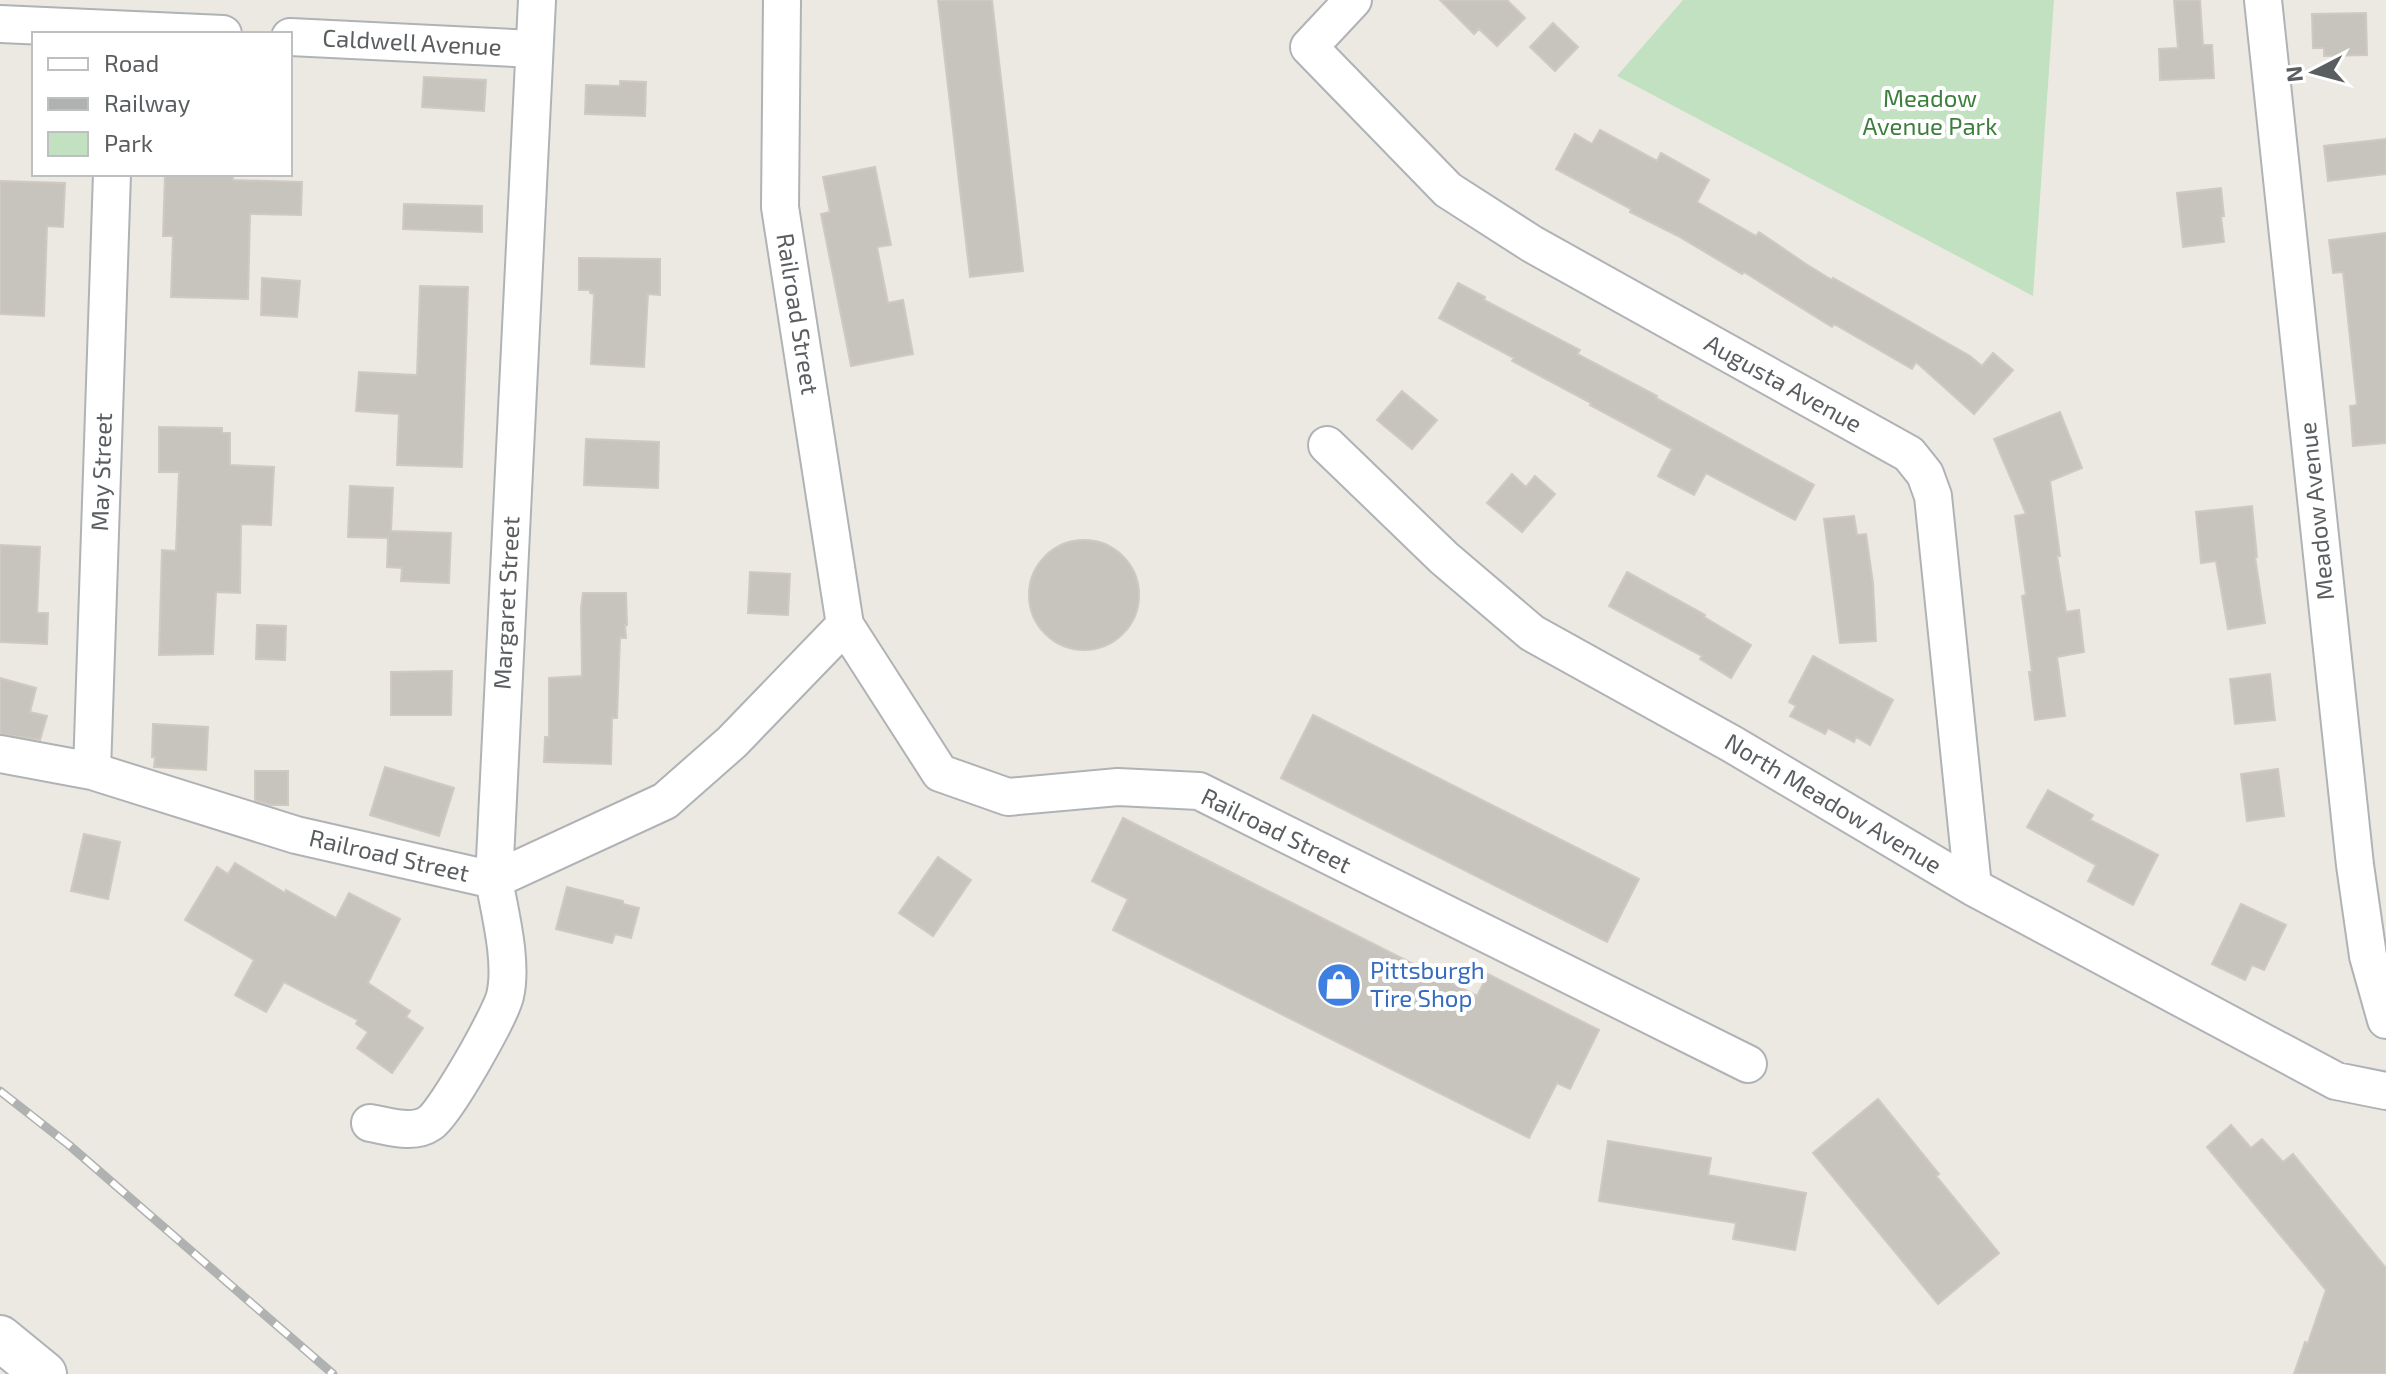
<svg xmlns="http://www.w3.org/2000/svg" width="2386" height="1374" font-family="'Exo 2',sans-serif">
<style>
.green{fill:#c2e1c1}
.building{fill:#c7c4be;stroke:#cfcac1;stroke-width:2}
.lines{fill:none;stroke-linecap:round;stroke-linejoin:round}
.street-casing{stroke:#afb3b6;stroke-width:40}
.secondary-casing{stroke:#afb2b6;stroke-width:48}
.street{stroke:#fff;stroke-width:36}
.secondary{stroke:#fff;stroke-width:44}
.rail-casing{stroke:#b0b1b1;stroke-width:9}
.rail{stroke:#fff;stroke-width:6;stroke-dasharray:18;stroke-linecap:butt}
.labels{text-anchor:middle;stroke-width:8;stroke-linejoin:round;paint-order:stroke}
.street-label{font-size:24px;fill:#5a5e61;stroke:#fff}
.park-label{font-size:24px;fill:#3d7e3d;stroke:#fff}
.shop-label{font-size:24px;fill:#366cbe;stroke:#fff;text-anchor:start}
</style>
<rect width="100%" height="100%" fill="#ebe9e2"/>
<!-- green -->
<path class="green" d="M 1683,0 L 2054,0 L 2033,296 L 1617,76 Z"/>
<!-- building -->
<path class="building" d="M 938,0 L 992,0 L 1023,271 L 970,277 Z
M 1440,0 L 1507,0 L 1525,18 L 1497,46 L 1479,29 L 1474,34 Z
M 2174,0 L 2200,0 L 2203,45 L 2212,45 L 2214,78 L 2160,80 L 2159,49 L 2178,48 Z
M 2366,13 L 2367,55 L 2324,56 L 2324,48 L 2313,48 L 2312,14 Z
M 1553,23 L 1578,47 L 1555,71 L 1530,47 Z
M 424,77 L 486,80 L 484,111 L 422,107 Z
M 620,81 L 646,82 L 645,116 L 585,114 L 586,85 L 620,86 Z
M 1600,130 L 1657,161 L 1661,153 L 1709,180 L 1697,202 L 1756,236 L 1759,232 L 1806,264 L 1832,280 L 1833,278 L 1970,356 L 1982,366 L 1993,353 L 2013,370 L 1974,414 L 1916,362 L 1912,369 L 1834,324 L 1832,327 L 1744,272 L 1742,274 L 1678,236 L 1630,212 L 1631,209 L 1556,169 L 1575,134 L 1592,144 Z
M 2386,139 L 2386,174 L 2328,181 L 2324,146 Z
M 875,167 L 891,245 L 877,247 L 888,303 L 903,300 L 913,354 L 851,366 L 821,214 L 830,212 L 823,177 Z
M 165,174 L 233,174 L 233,180 L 302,182 L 301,215 L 250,214 L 248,299 L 171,297 L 173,236 L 163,236 Z
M 0,181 L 65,183 L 63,227 L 47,226 L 44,316 L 0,314 Z
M 2221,188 L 2224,216 L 2221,216 L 2224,242 L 2183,247 L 2177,193 Z
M 404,204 L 482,206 L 482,232 L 403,229 Z
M 2386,233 L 2386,443 L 2353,446 L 2350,406 L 2357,405 L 2343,272 L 2333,273 L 2329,240 Z
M 579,258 L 660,259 L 660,295 L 648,294 L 644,367 L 591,364 L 594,294 L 590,293 L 590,290 L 579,290 Z
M 262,278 L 300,281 L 297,317 L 261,315 Z
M 1458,283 L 1485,297 L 1484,300 L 1580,350 L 1577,354 L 1657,396 L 1656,398 L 1814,485 L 1795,520 L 1706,473 L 1694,495 L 1658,476 L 1672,449 L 1590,405 L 1591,403 L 1512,361 L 1514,358 L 1439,318 Z
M 420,286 L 468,287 L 462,467 L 397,465 L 399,414 L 356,411 L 359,372 L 417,375 Z
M 1402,391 L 1437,420 L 1412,449 L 1377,420 Z
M 2060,412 L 2082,468 L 2050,481 L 2060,556 L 2057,556 L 2066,612 L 2079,610 L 2084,652 L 2057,657 L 2065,716 L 2035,720 L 2029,672 L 2032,672 L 2022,596 L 2026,595 L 2015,516 L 2026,514 L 1994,439 Z
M 159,427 L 222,428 L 222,433 L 230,433 L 230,465 L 274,467 L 271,525 L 241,524 L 240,593 L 216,592 L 213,654 L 159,655 L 162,550 L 176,551 L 179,472 L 159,472 Z
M 586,439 L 659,442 L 658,488 L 584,485 Z
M 1512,474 L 1526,487 L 1535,476 L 1555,494 L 1522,532 L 1487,503 Z
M 350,486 L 393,488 L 391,531 L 451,533 L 449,583 L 401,581 L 402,568 L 387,567 L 388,538 L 348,537 Z
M 2252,506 L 2257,557 L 2255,557 L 2265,623 L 2228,629 L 2216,561 L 2201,563 L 2196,512 Z
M 1854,516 L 1857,535 L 1866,534 L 1873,583 L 1876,641 L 1840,643 L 1824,519 Z
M1029 595a55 55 0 1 1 110 0a55 55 0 1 1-110 0Z
M 0,545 L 40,547 L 37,613 L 48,613 L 47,644 L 0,642 Z
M 750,572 L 790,574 L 788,615 L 748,613 Z
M 1627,572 L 1705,615 L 1704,617 L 1751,645 L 1731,678 L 1700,659 L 1702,656 L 1609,606 Z
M 583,593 L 626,593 L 627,625 L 625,625 L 626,638 L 620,638 L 617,718 L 612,718 L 611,764 L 544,762 L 545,737 L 549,737 L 549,678 L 582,676 L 581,608 Z
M 257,625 L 286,626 L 285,660 L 256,659 Z
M 1813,656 L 1893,700 L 1870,745 L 1856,737 L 1854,742 L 1828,728 L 1825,734 L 1790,716 L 1796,706 L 1789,702 Z
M 452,671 L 451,715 L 391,715 L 391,672 Z
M 2270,674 L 2275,720 L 2235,724 L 2230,679 Z
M 0,678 L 36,688 L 30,712 L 47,716 L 40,740 L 0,734 Z
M 1313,715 L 1639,879 L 1607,942 L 1281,778 Z
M 153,724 L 208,727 L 206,770 L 154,767 L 155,757 L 152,757 Z
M 385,767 L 454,788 L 439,836 L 370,815 Z
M 2278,769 L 2284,816 L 2247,821 L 2241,774 Z
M 255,771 L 288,771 L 288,805 L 271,805 L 255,800 Z
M 2048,790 L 2093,815 L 2090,820 L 2158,855 L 2133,905 L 2088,881 L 2096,865 L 2027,827 Z
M 1123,818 L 1477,996 L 1488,974 L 1599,1030 L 1570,1089 L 1557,1083 L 1529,1138 L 1113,930 L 1128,899 L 1092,881 Z
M 84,834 L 120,842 L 108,899 L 71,891 Z
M 938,857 L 971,880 L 933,936 L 899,913 Z
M 235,863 L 285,893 L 286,890 L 336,918 L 349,893 L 400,919 L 368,983 L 410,1011 L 406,1017 L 423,1028 L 392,1073 L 357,1048 L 368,1032 L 356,1024 L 358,1020 L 284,982 L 266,1012 L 235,995 L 254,960 L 185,920 L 217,867 L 228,874 Z
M 567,887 L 623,901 L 623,904 L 639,908 L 631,938 L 615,934 L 612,943 L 556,929 Z
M 2241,904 L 2286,925 L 2264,970 L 2252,965 L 2245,980 L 2212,964 Z
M 1878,1099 L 1939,1174 L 1936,1176 L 1999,1253 L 1938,1304 L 1813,1153 Z
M 2231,1125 L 2251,1148 L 2262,1139 L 2283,1162 L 2293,1154 L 2386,1268 L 2386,1374 L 2294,1374 L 2305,1342 L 2308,1343 L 2326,1290 L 2207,1147 Z
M 1608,1141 L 1711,1158 L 1708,1175 L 1806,1193 L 1795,1250 L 1733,1239 L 1736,1223 L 1599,1201 Z"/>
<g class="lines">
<!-- street casing -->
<g class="street-casing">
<path id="street" d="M 1353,0 L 1309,47 L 1448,190 L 1532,244 L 1909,454 L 1925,474 L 1933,496 L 1973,887
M 2263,0 L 2355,865 L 2368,956 L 2386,1020
M 0,24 L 223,34
M 290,37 L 534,49
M 1327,445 L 1444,558 L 1532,633 L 1732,744 L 1973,887 L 2336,1081 L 2386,1091
M 845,625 L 940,773 L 1008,797 L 1118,787 L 1199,791 L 1748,1064
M 0,754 L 92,771 L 296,835 L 494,880 L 665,801 L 732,742 L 845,625 L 780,207 L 782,0
M 92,771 L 112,174
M 370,1123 C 389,1126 413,1135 430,1123 C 446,1112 500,1016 505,996 C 513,963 500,913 494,880 L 537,0"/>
</g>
<!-- secondary casing -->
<g class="secondary-casing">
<path id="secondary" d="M 0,1338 L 44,1374"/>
</g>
<!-- street -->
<use href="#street" class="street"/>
<!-- secondary -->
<use href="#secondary" class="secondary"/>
<!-- rail casing -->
<g class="rail-casing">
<path id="rail" d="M 0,1091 L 69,1145 L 333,1374"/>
</g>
<!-- rail -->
<use href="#rail" class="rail"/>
</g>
<!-- icons -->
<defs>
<g id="shop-disc" transform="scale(2.3)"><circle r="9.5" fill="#3f7fe0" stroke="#fff"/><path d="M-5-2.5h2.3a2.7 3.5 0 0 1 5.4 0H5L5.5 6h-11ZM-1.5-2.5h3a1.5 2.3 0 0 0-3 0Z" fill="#fff"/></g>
</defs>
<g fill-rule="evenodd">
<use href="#shop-disc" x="1339" y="985"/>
</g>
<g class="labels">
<!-- street labels -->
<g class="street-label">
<text transform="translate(412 43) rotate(3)" y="8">Caldwell Avenue</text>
<text transform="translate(797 314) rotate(81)" y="8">Railroad Street</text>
<text transform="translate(1783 384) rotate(29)" y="8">Augusta Avenue</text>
<text transform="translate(102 472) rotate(-88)" y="8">May Street</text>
<text transform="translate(2317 511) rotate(-96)" y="8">Meadow Avenue</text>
<text transform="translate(507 603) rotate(-87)" y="8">Margaret Street</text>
<text transform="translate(1833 804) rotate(31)" y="8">North Meadow Avenue</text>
<text transform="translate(1276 831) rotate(26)" y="8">Railroad Street</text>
<text transform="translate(389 856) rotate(13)" y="8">Railroad Street</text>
</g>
<!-- park labels -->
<g class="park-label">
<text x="1930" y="107">Meadow<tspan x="1930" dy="28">Avenue Park</tspan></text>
</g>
<!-- shop labels -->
<g class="shop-label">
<text x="1370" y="979">Pittsburgh<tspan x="1370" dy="28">Tire Shop</tspan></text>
</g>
</g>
<!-- legend -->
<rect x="32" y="32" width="260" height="144" fill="#ffffff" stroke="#bdbfc0" stroke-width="2"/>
<rect x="48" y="58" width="40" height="12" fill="#ffffff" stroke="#bdbfc0" stroke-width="2"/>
<text x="104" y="72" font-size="24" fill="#5a5e61">Road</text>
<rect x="48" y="98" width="40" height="12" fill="#b0b1b1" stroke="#bdbfc0" stroke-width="2"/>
<text x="104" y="112" font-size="24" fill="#5a5e61">Railway</text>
<rect x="48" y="132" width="40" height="24" fill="#c2e1c1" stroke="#bdbfc0" stroke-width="2"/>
<text x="104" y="152" font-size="24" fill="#5a5e61">Park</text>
<!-- north arrow -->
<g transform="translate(2314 72) rotate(264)" stroke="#ffffff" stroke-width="6" paint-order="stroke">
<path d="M0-6L14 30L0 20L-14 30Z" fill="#5a5e61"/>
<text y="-12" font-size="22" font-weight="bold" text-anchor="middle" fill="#5a5e61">N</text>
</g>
</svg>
